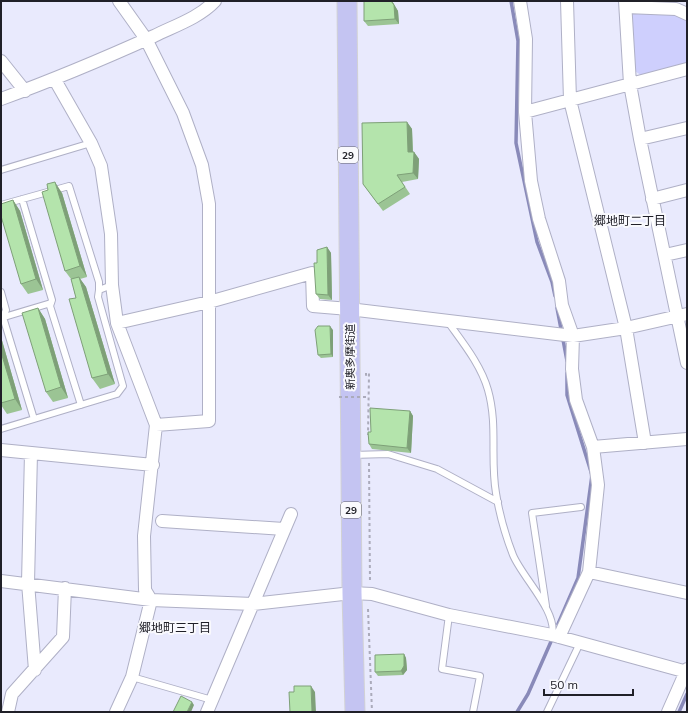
<svg xmlns="http://www.w3.org/2000/svg" width="688" height="713" font-family="Mulish,'Noto Sans JP',sans-serif">
<style>
.park{fill:#cecffd}
.lines{fill:none;stroke-linecap:round;stroke-linejoin:round}
.stream{stroke:#898ab9;stroke-width:3.5}
.service-casing{stroke:#afb0c6;stroke-width:8}
.minor-casing{stroke:#afb0c6;stroke-width:14}
.primary-casing{stroke:#d2d2d4;stroke-width:21}
.path{stroke:#ababbb;stroke-width:2;stroke-dasharray:3 3;stroke-linecap:butt}
.service{stroke:#fff;stroke-width:6}
.minor{stroke:#fff;stroke-width:12}
.primary{stroke:#c4c4f2;stroke-width:19}
.path-bridge{stroke:#ababbb;stroke-width:2;stroke-dasharray:3 3;stroke-linecap:butt}
.wall{fill:#9bc494}
.shaded-wall{fill:#7ea078}
.building{fill:#b4e4ac;stroke:#7ea078}
.labels{text-anchor:middle;stroke-width:4;stroke-linejoin:round;paint-order:stroke}
.shield{fill:#f9f9fd;stroke:#616168;stroke-width:1}
.shield-label{font-size:10px;font-weight:bold;fill:#202028}
.street-label{font-size:11px;fill:#202028;stroke:#f9f9fd}
.neighbourhood-label{font-size:12px;fill:#202028;stroke:#f9f9fd}
</style>
<rect width="100%" height="100%" fill="#e9eafd"/>
<!-- park -->
<path class="park" d="M 632,13 C 649,13 673,8 687,21 L 687,63 L 642,76 L 635,71 Z"/>
<g class="lines">
<!-- stream -->
<path class="stream" d="M 511,1 L 518,41 L 516,143 L 537,242 L 552,282 L 555,296
M 557,308 L 567,361
M 558,624 L 578,578 L 592,475 L 567,395 L 567,373
M 517,712 L 528,694 L 553,637
M 679,712 L 687,694"/>
<!-- service casing -->
<g class="service-casing">
<path id="service" d="M 1,170 L 91,143
M 22,199 L 52,300 L 50,306 L 81,405
M 1,205 L 69,186 L 99,282 L 99,290 L 112,285
M 1,292 L 6,310 L 3,317 L 34,419
M 1,318 L 51,303
M 448,322 C 463,343 481,365 488,390 C 498,425 490,459 496,493 C 499,512 506,537 513,555 C 522,577 558,612 552,635
M 1,429 L 117,394 L 123,386 L 98,297 L 99,290
M 352,455 L 388,454 L 437,469 L 498,502
M 546,606 L 532,513 L 581,507
M 449,615 L 442,669 L 480,676 L 473,712
M 132,677 L 212,700
M 547,712 L 580,643"/>
</g>
<!-- minor casing -->
<g class="minor-casing">
<path id="minor" d="M 119,1 L 146,39 L 183,113 L 202,165 L 209,204 L 209,421 L 156,425
M 520,1 L 526,39 L 525,112 L 531,181 L 539,219 L 559,281 L 562,305 L 573,336 L 572,369 L 576,400 L 593,447 L 598,485 L 589,572 L 559,637
M 567,1 L 570,100 L 626,328 L 645,443
M 625,1 L 630,84 L 640,139 L 687,363
M 626,7 L 676,9 L 687,14
M 1,61 L 25,91
M 55,80 L 91,143 L 101,166 L 111,234 L 112,285 L 117,323 L 156,425 L 144,536 L 145,590 L 151,600 L 132,677 L 116,712
M 1,99 C 53,80 103,59 154,36 C 174,26 199,18 215,1
M 525,112 L 687,69
M 640,139 L 687,128
M 652,199 L 687,190
M 665,255 L 687,250
M 117,323 L 209,302 L 312,273 L 313,306 L 349,309 L 573,336 L 626,328 L 687,314
M 593,447 L 687,439
M 1,450 L 153,465
M 31,453 L 28,583 L 35,670
M 162,521 L 284,529
M 589,572 L 687,593
M 1,581 L 151,600 L 253,604 L 352,593 L 372,594 L 449,615 L 552,635 L 687,672
M 8,712 L 12,694 L 63,637 L 65,588
M 207,712 L 291,514
M 668,712 L 687,669"/>
</g>
<!-- primary casing -->
<g class="primary-casing">
<path id="primary" d="M 347,1 L 352,593 L 355,712"/>
</g>
<!-- path -->
<path class="path" d="M 366,373 L 366,375 L 369,373 L 368,435
M 369,463 L 370,583
M 368,609 L 372,712"/>
<!-- service -->
<use href="#service" class="service"/>
<!-- minor -->
<use href="#minor" class="minor"/>
<!-- primary -->
<use href="#primary" class="primary"/>
<!-- path-bridge -->
<path class="path-bridge" d="M 339,397 L 367,397"/>
</g>
<!-- wall -->
<path class="wall" d="M 392,1 L 398,11 L 399,24 L 368,26 L 364,21 Z
M 407,122 L 412,129 L 413,152 L 414,152 L 419,159 L 418,179 L 402,182 L 410,194 L 383,211 L 363,184 Z
M 48,190 L 62,193 L 87,277 L 80,279 L 86,287 L 115,384 L 100,389 L 92,378 L 76,298 L 71,279 L 65,271 Z
M 13,200 L 20,211 L 43,290 L 28,294 L 21,284 Z
M 327,247 L 331,253 L 332,300 L 320,299 L 316,294 L 317,263 Z
M 38,308 L 45,319 L 68,398 L 53,402 L 46,392 Z
M 333,330 L 333,357 L 321,358 L 318,355 Z
M 1,337 L 22,410 L 7,414 L 1,405 Z
M 410,411 L 413,416 L 411,453 L 372,449 L 369,444 L 371,432 Z
M 404,654 L 406,658 L 407,670 L 403,675 L 378,676 L 375,672 Z"/>
<!-- shaded-wall -->
<path class="shaded-wall" d="M 392,1 L 398,11 L 399,24 L 395,19 Z
M 407,122 L 412,129 L 413,159 L 408,152 Z
M 414,152 L 419,159 L 418,179 L 413,173 Z
M 55,182 L 62,193 L 87,277 L 80,266 Z
M 13,200 L 20,211 L 43,290 L 36,279 Z
M 327,247 L 331,253 L 332,300 L 328,295 Z
M 79,277 L 86,287 L 115,384 L 108,374 Z
M 38,308 L 45,319 L 68,398 L 61,387 Z
M 330,326 L 333,330 L 333,357 L 331,354 Z
M 1,337 L 22,410 L 15,399 L 1,352 Z
M 410,411 L 413,416 L 411,453 L 407,448 Z
M 404,654 L 406,658 L 407,670 L 403,675 L 401,671 Z
M 311,686 L 315,692 L 316,712 L 312,712 Z
M 192,702 L 194,705 L 191,712 L 187,712 Z"/>
<!-- building -->
<path class="building" d="M 364,1 L 391,1 L 394,5 L 395,19 L 364,21 Z
M 407,122 L 408,152 L 414,152 L 413,173 L 397,175 L 405,187 L 378,204 L 363,184 L 362,123 Z
M 55,182 L 80,266 L 65,271 L 42,192 L 48,190 L 47,184 Z
M 13,200 L 36,279 L 21,284 L 1,216 L 1,204 Z
M 327,247 L 328,295 L 316,294 L 314,263 L 317,263 L 317,250 Z
M 79,277 L 108,374 L 92,378 L 69,299 L 76,298 L 71,279 Z
M 38,308 L 61,387 L 46,392 L 22,313 Z
M 318,326 L 330,326 L 331,354 L 318,355 L 315,330 Z
M 1,352 L 15,399 L 1,403 Z
M 370,408 L 410,411 L 407,448 L 369,444 L 368,432 L 371,432 Z
M 404,654 L 404,666 L 401,671 L 375,672 L 375,655 Z
M 294,686 L 311,686 L 312,712 L 290,712 L 289,692 L 294,692 Z
M 181,696 L 192,702 L 187,712 L 173,712 Z"/>
<g class="labels">
<!-- shield labels -->
<g class="shield">
<rect x="338" y="147" width="20" height="16" rx="3"/>
<rect x="341" y="502" width="20" height="16" rx="3"/>
</g>
<g class="shield-label">
<text x="348" y="159">29</text>
<text x="351" y="514">29</text>
</g>
<!-- street labels -->
<g class="street-label">
<text transform="translate(350 357) rotate(-90)" y="4">新奥多摩街道</text>
</g>
<!-- neighbourhood labels -->
<g class="neighbourhood-label">
<text x="630" y="225">郷地町二丁目</text>
<text x="175" y="632">郷地町三丁目</text>
</g>
</g>
<!-- border -->
<rect width="688" height="713" fill="none" stroke="#202028" stroke-width="4"/>
<!-- scale -->
<path d="M544 689v6h89v-6" fill="none" stroke="#202028" stroke-width="2"/>
<text x="550" y="689" font-size="12" fill="#202028" stroke="#f9f9fd" stroke-width="3" paint-order="stroke">50 m</text>
</svg>
